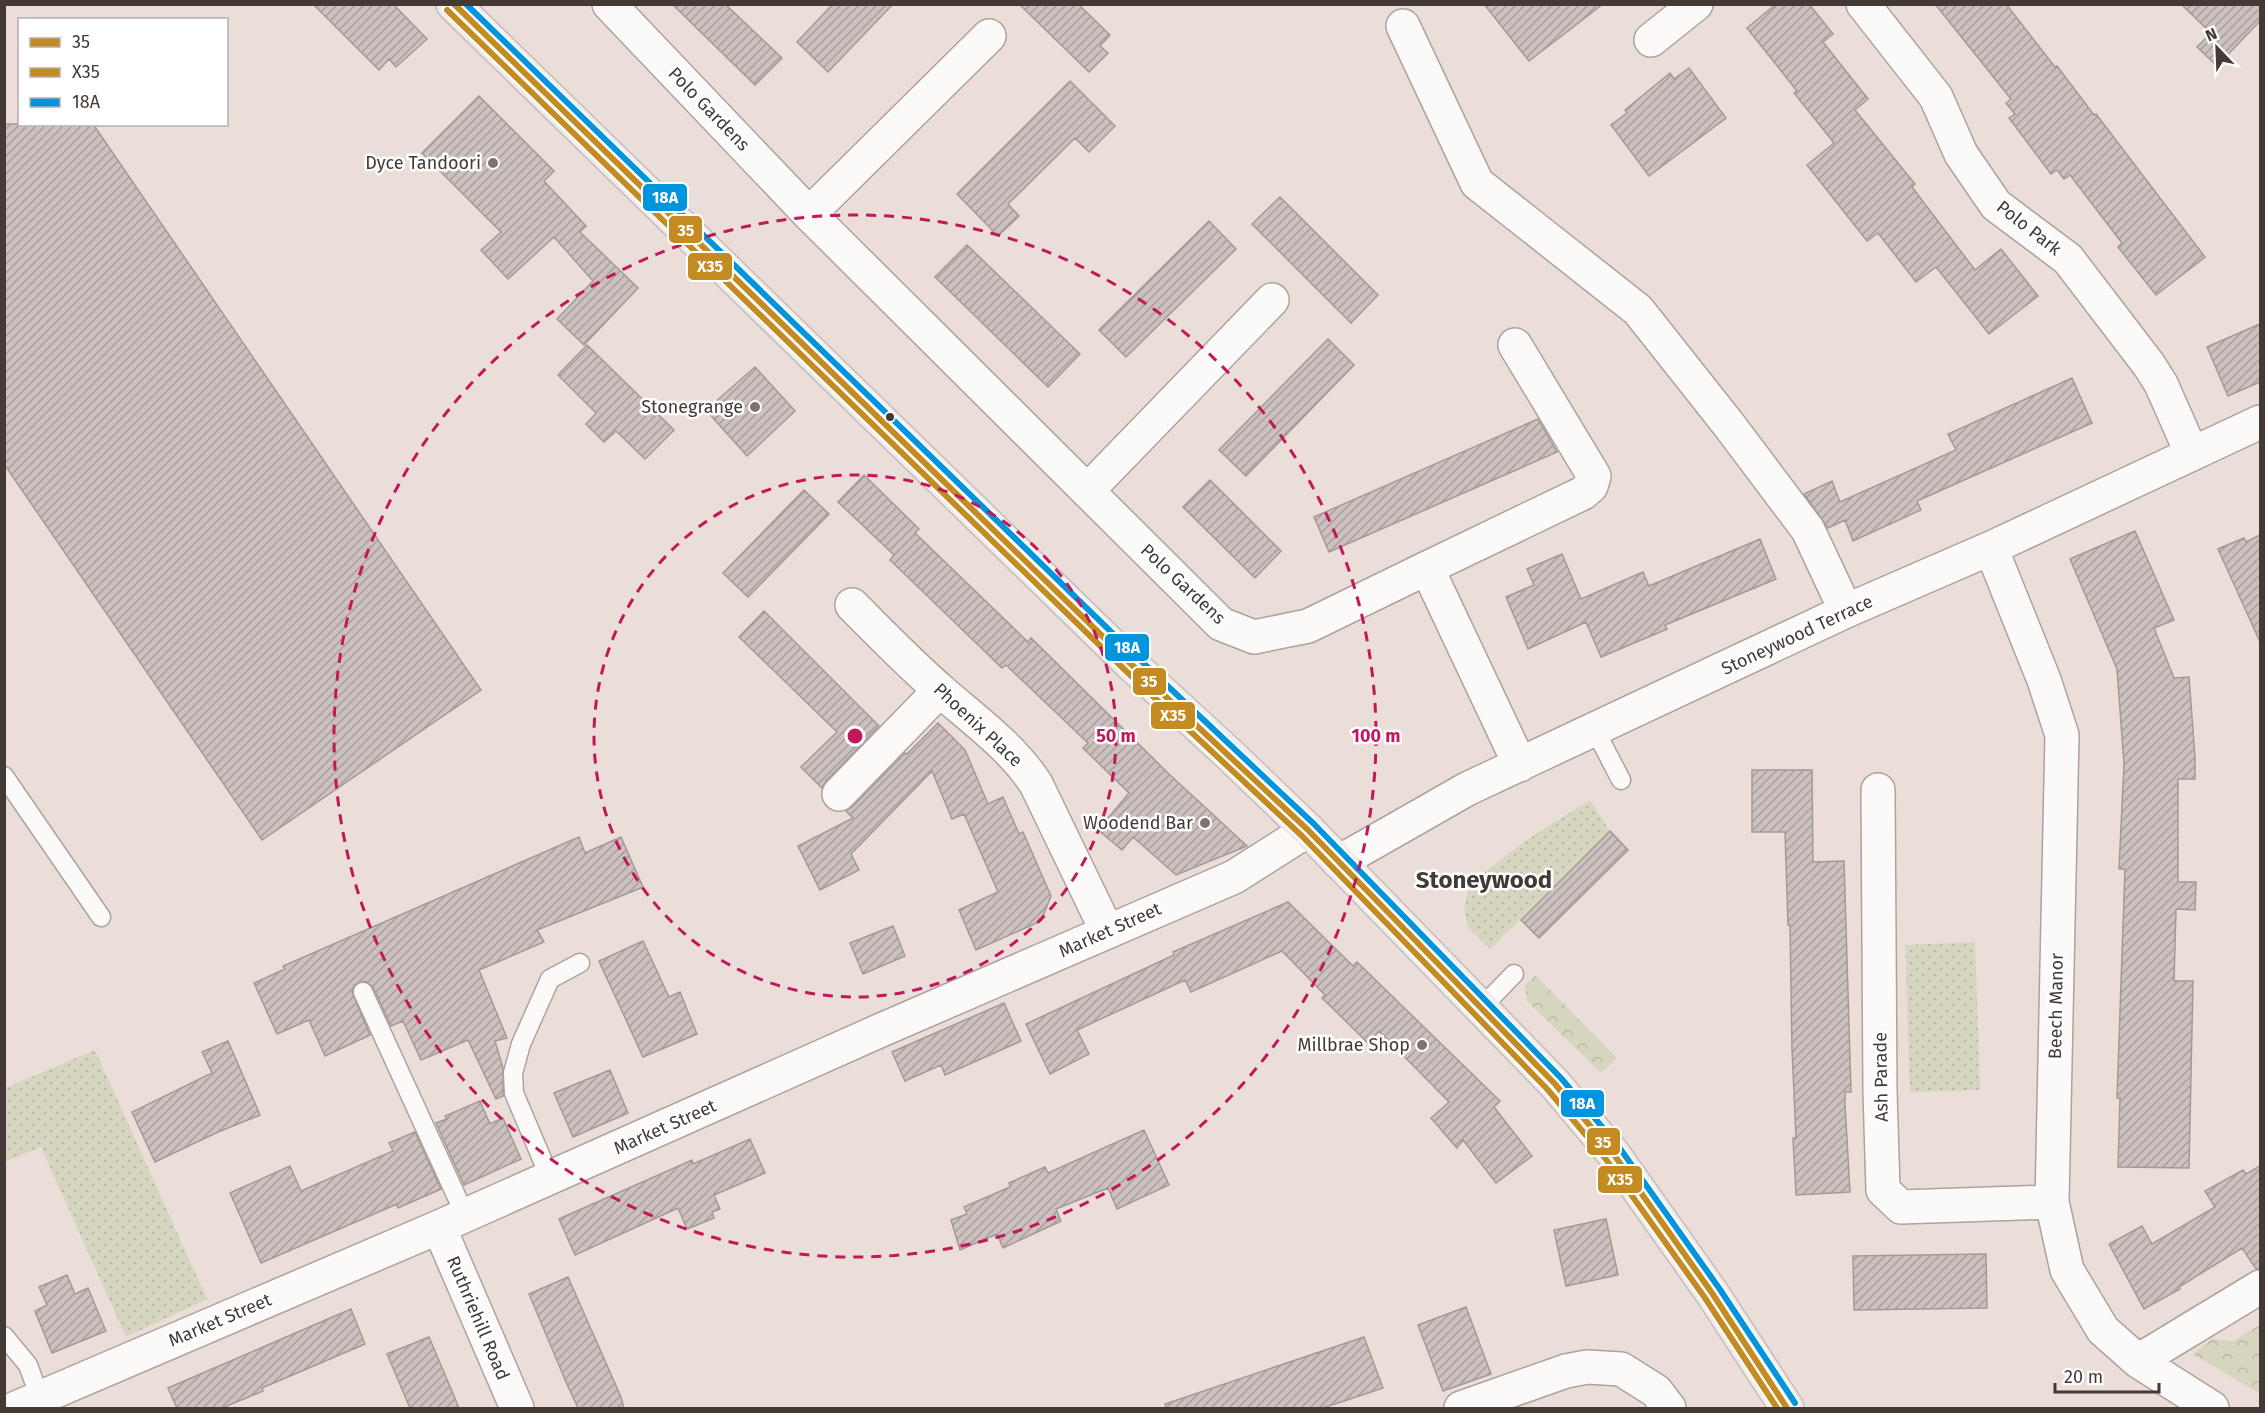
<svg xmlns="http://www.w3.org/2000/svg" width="2265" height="1413" font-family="'Fira Sans',sans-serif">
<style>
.green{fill:url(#green-dots)}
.forest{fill:url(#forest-crowns)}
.building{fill:url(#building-hatch);stroke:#a49996;stroke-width:1.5}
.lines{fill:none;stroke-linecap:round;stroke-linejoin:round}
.service-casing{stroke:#aca29e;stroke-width:21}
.minor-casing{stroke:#aca29e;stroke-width:36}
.primary-casing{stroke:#c4bdba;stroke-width:36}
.service{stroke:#fcfaf9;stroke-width:18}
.minor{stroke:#fcfaf9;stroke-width:33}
.primary{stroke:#f2ebeb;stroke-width:33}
.bus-1-casing{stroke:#fff;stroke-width:10}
.bus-2-casing{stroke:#fff;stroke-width:10}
.bus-3-casing{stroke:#fff;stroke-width:10}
.bus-1{stroke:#c38b21;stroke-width:6}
.bus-2{stroke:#c38b21;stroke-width:6}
.bus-3{stroke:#0295dd;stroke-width:6}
.ring{fill:none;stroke:#c2185b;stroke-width:3;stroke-dasharray:10 8}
.poi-dot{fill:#7e736e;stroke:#fff;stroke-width:2}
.bus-dot{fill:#433935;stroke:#fff;stroke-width:2}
.labels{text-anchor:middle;stroke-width:5;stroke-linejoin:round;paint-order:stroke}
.street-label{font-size:18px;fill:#433935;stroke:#fff}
.poi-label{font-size:18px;fill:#433935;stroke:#fff;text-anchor:end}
.district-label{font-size:24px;font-weight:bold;fill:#433935;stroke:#fff}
.centre{fill:#c2185b;stroke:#fff;stroke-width:3}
.ring-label{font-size:18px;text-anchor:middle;font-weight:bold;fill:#c2185b;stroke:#fff;stroke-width:5;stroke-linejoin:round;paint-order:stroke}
.line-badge{stroke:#fff;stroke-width:2}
.badge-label{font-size:16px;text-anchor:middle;font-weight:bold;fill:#fff}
</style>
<defs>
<pattern id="green-dots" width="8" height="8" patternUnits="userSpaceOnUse" patternTransform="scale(1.5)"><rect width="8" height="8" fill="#d6d6c0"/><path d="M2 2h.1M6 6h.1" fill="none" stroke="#b9b8a6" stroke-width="1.8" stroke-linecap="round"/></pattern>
<pattern id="forest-crowns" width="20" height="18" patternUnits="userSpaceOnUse" patternTransform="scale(1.5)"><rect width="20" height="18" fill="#d6d6c0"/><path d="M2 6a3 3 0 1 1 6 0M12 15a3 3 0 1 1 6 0" fill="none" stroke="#b9b8a6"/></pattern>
<pattern id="building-hatch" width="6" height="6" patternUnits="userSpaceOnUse" patternTransform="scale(1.5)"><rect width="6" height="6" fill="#ccc1be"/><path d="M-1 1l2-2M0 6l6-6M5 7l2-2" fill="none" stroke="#a79e9b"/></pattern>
</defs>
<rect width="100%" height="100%" fill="#ebded9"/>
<!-- green -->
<path class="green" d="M 1590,800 L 1610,831 L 1490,949 L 1468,927 L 1464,909 L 1467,894 L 1474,881 L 1525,841 Z
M 1975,942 L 1980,1090 L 1910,1092 L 1905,945 Z
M 95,1050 L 207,1299 L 126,1337 L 41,1147 L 5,1162 L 5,1088 Z"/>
<!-- forest -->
<path class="forest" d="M 1535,975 L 1617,1058 L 1601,1073 L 1527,1001 L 1525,985 Z
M 2260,1325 L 2260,1394 L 2193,1354 L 2212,1339 L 2233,1341 Z"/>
<!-- building -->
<path class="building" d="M 313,4 L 393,4 L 427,39 L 396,67 L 389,59 L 379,70 Z
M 672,4 L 725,4 L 782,58 L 755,85 Z
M 833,4 L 893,4 L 828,72 L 797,42 Z
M 1019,4 L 1078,4 L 1110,35 L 1100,46 L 1108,53 L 1089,72 Z
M 1484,4 L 1603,4 L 1529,61 Z
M 1776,4 L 1809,4 L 1833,34 L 1823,42 L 1868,99 L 1855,110 L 1915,184 L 1912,187 L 1975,270 L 2001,249 L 2038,296 L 1989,334 L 1936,267 L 1916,282 L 1878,233 L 1867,241 L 1807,165 L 1834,143 L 1794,93 L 1797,91 L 1747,28 Z
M 1935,4 L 2006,4 L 2055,67 L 2057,66 L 2094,115 L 2096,114 L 2205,257 L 2156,295 L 2118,247 L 2122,243 L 2070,175 L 2064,179 L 2057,170 L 2051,174 L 2009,118 L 2015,114 L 2006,103 L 2011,99 Z
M 2181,4 L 2260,4 L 2260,21 L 2217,66 L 2197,47 L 2211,33 Z
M 1689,68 L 1726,118 L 1649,176 L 1611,125 L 1627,113 L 1625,110 L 1670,73 L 1674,79 Z
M 1070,81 L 1115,126 L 1089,152 L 1075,138 L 1008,204 L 1019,216 L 998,236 L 957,194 Z
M 479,96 L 554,171 L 544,181 L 586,226 L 580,232 L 638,288 L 584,345 L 557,319 L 593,281 L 554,237 L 508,279 L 481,250 L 501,232 L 422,153 Z
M 4,124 L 93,124 L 481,690 L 262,840 L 4,464 Z
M 1280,197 L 1378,295 L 1351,323 L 1252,224 Z
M 1209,221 L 1236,249 L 1126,357 L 1099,330 Z
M 967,245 L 1080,354 L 1048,387 L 935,277 Z
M 2260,324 L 2260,382 L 2228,396 L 2207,347 Z
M 1328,339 L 1354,365 L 1246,476 L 1219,450 Z
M 587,345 L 674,430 L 645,459 L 616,431 L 604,442 L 586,424 L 596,413 L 558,375 Z
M 755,367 L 795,411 L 747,456 L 706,410 Z
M 2072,378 L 2092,423 L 1917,501 L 1921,510 L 1853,541 L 1845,520 L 1828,528 L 1804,494 L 1832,481 L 1840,502 L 1956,450 L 1948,434 Z
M 1538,419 L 1557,452 L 1329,552 L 1314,517 Z
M 864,475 L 919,529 L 915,533 L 1028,642 L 1031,638 L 1169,774 L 1247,846 L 1176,875 L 1133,837 L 1122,850 L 1098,830 L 1129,793 L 1083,748 L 1088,743 L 1006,665 L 1002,668 L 890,560 L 894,555 L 838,502 Z
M 1210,480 L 1281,551 L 1255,578 L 1183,507 Z
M 804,490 L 829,514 L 748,597 L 723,573 Z
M 2135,531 L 2174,620 L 2154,628 L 2174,678 L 2189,677 L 2195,757 L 2195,779 L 2178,779 L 2178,882 L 2196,882 L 2195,910 L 2176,909 L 2174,981 L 2193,981 L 2189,1168 L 2118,1167 L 2120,1098 L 2117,1098 L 2125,869 L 2119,869 L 2124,764 L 2117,669 L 2070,559 Z
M 2260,535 L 2260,642 L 2218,549 L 2244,538 L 2246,542 Z
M 1760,539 L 1776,579 L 1665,625 L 1667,629 L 1601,657 L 1586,622 L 1528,649 L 1506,597 L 1534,585 L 1527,569 L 1562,554 L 1581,599 L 1643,572 L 1649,586 Z
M 764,611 L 879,726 L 826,781 L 822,788 L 801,767 L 837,732 L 739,637 Z
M 938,723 L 965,750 L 988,804 L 1003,797 L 1019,834 L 1023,832 L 1051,896 L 1041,921 L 976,950 L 959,910 L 998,892 L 964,814 L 952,819 L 932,771 L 851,854 L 859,870 L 820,890 L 798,846 L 853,818 L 846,811 L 852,807 L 905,753 L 907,754 Z
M 1752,770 L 1812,770 L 1813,862 L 1844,861 L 1851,1092 L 1845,1092 L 1845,1105 L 1850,1192 L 1796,1195 L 1793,1138 L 1796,1138 L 1792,1049 L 1790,925 L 1788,925 L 1785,832 L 1752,832 Z
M 1610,831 L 1628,850 L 1539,938 L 1521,920 Z
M 579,837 L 585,853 L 621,837 L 643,887 L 537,930 L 544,942 L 479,970 L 507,1038 L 495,1041 L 503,1068 L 503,1096 L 496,1099 L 468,1040 L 421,1060 L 403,1021 L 391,1026 L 373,987 L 365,981 L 354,985 L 352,992 L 370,1035 L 325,1056 L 309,1020 L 277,1034 L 254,983 L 285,969 L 283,966 Z
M 1288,902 L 1353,966 L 1357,962 L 1500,1101 L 1494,1107 L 1532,1156 L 1496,1183 L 1463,1140 L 1457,1148 L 1431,1118 L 1449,1102 L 1379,1031 L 1368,1043 L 1322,998 L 1325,995 L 1282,951 L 1191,992 L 1185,980 L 1077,1030 L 1089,1054 L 1050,1074 L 1026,1024 L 1174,955 L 1173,952 Z
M 893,926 L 905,956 L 863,974 L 850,943 Z
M 643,941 L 669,997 L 680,992 L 697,1034 L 643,1057 L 599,961 Z
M 1004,1003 L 1021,1041 L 945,1075 L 941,1065 L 905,1081 L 892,1052 Z
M 228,1041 L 260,1115 L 218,1132 L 155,1162 L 132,1112 L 212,1073 L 202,1052 Z
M 610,1070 L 628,1113 L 573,1137 L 554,1093 Z
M 480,1101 L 490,1124 L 503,1118 L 521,1159 L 464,1185 L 436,1123 L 447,1119 L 445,1116 Z
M 1144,1130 L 1169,1185 L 1117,1209 L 1108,1188 L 1056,1209 L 1061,1221 L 1003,1248 L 997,1234 L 960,1250 L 951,1220 L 967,1214 L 964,1207 L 1010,1187 L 1009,1183 L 1045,1167 L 1048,1173 Z
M 415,1132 L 441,1189 L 398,1208 L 397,1204 L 261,1263 L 230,1193 L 290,1166 L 301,1191 L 393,1151 L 389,1143 Z
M 750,1139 L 765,1173 L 714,1195 L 720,1209 L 712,1212 L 714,1218 L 687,1229 L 678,1208 L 575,1255 L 559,1219 L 692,1160 L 693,1164 Z
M 2260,1166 L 2260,1268 L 2256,1269 L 2242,1248 L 2179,1287 L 2180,1289 L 2144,1309 L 2109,1244 L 2142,1226 L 2152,1244 L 2215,1207 L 2205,1191 L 2243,1170 L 2246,1174 Z
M 1606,1219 L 1618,1275 L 1566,1286 L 1554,1230 Z
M 1986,1254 L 1987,1308 L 1854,1310 L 1853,1256 Z
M 67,1275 L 75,1294 L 88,1288 L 106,1331 L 52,1353 L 35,1311 L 47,1305 L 39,1287 Z
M 568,1277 L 621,1397 L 624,1408 L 578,1408 L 566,1382 L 529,1294 Z
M 1466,1307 L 1491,1374 L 1443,1391 L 1418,1325 Z
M 351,1309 L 365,1344 L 262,1388 L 263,1391 L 222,1408 L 177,1408 L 168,1388 Z
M 429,1337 L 443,1370 L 459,1408 L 410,1408 L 387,1354 Z
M 1364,1337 L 1383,1388 L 1323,1408 L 1166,1408 L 1165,1404 Z"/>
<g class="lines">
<!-- service casing -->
<g class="service-casing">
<path id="service" d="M 1595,730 L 1621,780
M 4,776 L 101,917
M 363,992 L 465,1215
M 1481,1008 L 1514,974
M 550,1178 L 514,1093 L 513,1073 L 521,1044 L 550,979 L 580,963
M 4,1336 L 28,1365 L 40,1398"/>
</g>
<!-- minor casing -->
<g class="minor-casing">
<path id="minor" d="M 609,4 L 809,214 L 1221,624 L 1254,637 L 1308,626 L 1427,568 L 1520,765
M 1863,4 L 1936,97 L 1961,154 L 1996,205 L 2068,259 L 2149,365 L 2161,384 L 2192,454
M 1403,26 L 1477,183 L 1638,310 L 1729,425 L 1808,530 L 1846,611
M 1651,40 L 1696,4
M 809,214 L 989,36
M 1087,491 L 1272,300
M 1991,548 L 2044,680 L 2062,735 L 2052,1202 L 2067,1270 L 2103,1330 L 2138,1361 L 2212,1408
M 1427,568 L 1583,493 L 1591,486 L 1594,476 L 1515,345
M 852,605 C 881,634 910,664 941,691 C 974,720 1012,747 1036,784 L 1107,931
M 1878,790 L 1880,1091 L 1883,1190 L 1901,1207 L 2052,1202
M 839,794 L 940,690
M 1339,862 L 1467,789 L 1846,611 L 1991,548 L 2260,422
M 439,1227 L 517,1408
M 2138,1361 L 2260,1287
M 16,1408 L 439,1227 L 879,1031 L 1234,877 L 1308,830
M 1461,1408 L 1566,1371 L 1587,1367 L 1621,1369 L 1656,1391 L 1669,1408"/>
</g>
<!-- primary casing -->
<g class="primary-casing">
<path id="primary" d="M 453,4 L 1132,665 L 1230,755 L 1308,830 L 1555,1084 L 1612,1152 L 1712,1293 L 1787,1408"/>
</g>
<!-- service -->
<use href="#service" class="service"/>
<!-- minor -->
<use href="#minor" class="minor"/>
<!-- primary -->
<use href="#primary" class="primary"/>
<!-- bus-1 casing -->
<g class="bus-1-casing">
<path id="bus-1" d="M 454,4 L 1132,665 L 1308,830 L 1555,1084 L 1612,1152 L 1712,1293 L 1787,1408"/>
</g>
<!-- bus-2 casing -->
<g class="bus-2-casing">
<path id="bus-2" d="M 447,10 L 1126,671 L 1302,836 L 1548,1090 L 1605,1158 L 1705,1298 L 1777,1408"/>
</g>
<!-- bus-3 casing -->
<g class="bus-3-casing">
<path id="bus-3" d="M 466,4 L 1138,658 L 1314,824 L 1561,1078 L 1619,1147 L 1719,1288 L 1795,1403"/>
</g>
<!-- bus-1 -->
<use href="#bus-1" class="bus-1"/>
<!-- bus-2 -->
<use href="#bus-2" class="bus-2"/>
<!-- bus-3 -->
<use href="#bus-3" class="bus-3"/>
</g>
<!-- distance rings -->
<g class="ring">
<circle cx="855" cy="736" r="261"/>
<circle cx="855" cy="736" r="521"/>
</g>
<!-- markers -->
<g class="poi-dot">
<circle cx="493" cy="163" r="6"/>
<circle cx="755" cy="407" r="6"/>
<circle cx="1205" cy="823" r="6"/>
<circle cx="1422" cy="1045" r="6"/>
</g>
<circle class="bus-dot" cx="890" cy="417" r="5"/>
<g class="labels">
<!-- street labels -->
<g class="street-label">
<text transform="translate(709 109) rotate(46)" y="6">Polo Gardens</text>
<text transform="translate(2029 228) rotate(38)" y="6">Polo Park</text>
<text transform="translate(1183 584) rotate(43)" y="6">Polo Gardens</text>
<text transform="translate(1797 635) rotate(-25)" y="6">Stoneywood Terrace</text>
<text transform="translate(978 725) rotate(43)" y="6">Phoenix Place</text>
<text transform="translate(1110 930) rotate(-24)" y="6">Market Street</text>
<text transform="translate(2056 1006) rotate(-89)" y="6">Beech Manor</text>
<text transform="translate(1881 1077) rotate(-91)" y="6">Ash Parade</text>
<text transform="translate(665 1127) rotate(-24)" y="6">Market Street</text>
<text transform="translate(478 1318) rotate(67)" y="6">Ruthriehill Road</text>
<text transform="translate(220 1320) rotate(-23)" y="6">Market Street</text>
</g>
<!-- poi labels -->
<g class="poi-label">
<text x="481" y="169">Dyce Tandoori</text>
<text x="743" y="413">Stonegrange</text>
<text x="1193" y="829">Woodend Bar</text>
<text x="1410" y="1051">Millbrae Shop</text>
</g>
<!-- district labels -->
<g class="district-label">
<text x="1484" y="888">Stoneywood</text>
</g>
</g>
<circle cx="855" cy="736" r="9" class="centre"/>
<g class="ring-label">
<text x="1116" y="742">50 m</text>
<text x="1376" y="742">100 m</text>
</g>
<g class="line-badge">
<rect x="642" y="183" width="46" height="29" rx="6" fill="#0295dd"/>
<rect x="668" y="215" width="35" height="29" rx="6" fill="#c38b21"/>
<rect x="687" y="252" width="46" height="29" rx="6" fill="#c38b21"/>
<rect x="1104" y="633" width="46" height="29" rx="6" fill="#0295dd"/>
<rect x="1132" y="667" width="35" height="29" rx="6" fill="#c38b21"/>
<rect x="1150" y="701" width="46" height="29" rx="6" fill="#c38b21"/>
<rect x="1560" y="1089" width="45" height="29" rx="6" fill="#0295dd"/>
<rect x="1586" y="1127" width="35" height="29" rx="6" fill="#c38b21"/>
<rect x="1597" y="1165" width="46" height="29" rx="6" fill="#c38b21"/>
</g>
<g class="badge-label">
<text x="665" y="203">18A</text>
<text x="686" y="236">35</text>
<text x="710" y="272">X35</text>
<text x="1127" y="653">18A</text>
<text x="1149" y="687">35</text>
<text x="1173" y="721">X35</text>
<text x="1582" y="1109">18A</text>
<text x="1603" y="1148">35</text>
<text x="1620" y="1185">X35</text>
</g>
<!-- border -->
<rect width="2265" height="1413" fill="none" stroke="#433935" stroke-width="12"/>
<!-- legend -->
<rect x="18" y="18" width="210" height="108" fill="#ffffff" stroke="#b4b0ae" stroke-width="1.5"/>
<rect x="30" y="38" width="30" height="9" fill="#c38b21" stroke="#b4b0ae" stroke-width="1.5"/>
<text x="72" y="48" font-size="18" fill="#433935">35</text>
<rect x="30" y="68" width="30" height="9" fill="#c38b21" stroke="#b4b0ae" stroke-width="1.5"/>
<text x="72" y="78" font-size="18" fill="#433935">X35</text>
<rect x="30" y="98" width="30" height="9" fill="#0295dd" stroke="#b4b0ae" stroke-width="1.5"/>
<text x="72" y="108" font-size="18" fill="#433935">18A</text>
<!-- north arrow -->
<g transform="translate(2217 48) rotate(337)" stroke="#ffffff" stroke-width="4.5" paint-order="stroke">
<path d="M0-4.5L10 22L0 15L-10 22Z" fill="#433935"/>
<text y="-9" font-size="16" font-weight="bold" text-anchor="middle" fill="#433935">N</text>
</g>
<!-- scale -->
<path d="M2055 1383v9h104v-9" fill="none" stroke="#433935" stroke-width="3"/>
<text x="2064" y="1383" font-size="18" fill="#433935" stroke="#ffffff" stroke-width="4.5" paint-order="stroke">20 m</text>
</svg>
